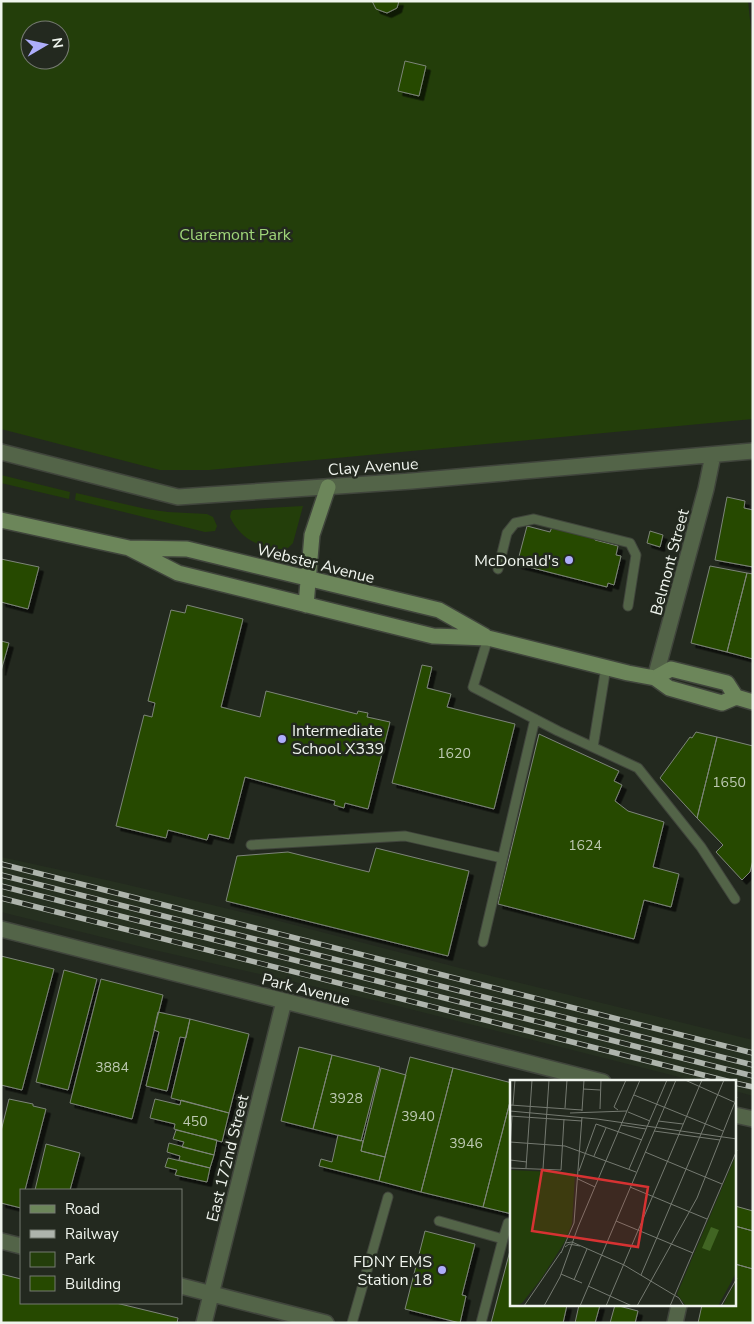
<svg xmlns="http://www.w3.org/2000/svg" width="754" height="1324" font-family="'Nunito Sans',sans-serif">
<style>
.built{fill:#263020}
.green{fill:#233e0a;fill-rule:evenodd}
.building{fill:#264900;stroke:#7d8579;filter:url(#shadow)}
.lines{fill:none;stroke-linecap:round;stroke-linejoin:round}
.lane-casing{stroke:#40453c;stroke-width:11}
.street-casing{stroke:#40453c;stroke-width:18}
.secondary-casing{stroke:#40453c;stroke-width:18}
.lane{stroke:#536448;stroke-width:9}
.street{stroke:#536448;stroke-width:15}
.secondary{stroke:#6c865a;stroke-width:15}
.rail-casing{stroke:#aeb4ac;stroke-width:5.5}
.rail{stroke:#23291f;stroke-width:4;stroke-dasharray:11;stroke-linecap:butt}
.poi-dot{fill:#aeaefb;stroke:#23291f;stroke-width:2}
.labels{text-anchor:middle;stroke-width:5;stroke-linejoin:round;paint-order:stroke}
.number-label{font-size:14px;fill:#bdc9b2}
.park-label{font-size:16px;fill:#9fd579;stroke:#23291f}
.street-label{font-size:16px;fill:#eff4ed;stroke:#23291f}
.poi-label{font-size:16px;fill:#eff4ed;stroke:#23291f;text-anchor:end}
.inset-road{fill:none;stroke:#757a71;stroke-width:1}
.view{fill:#d73232;fill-opacity:0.15;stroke:#d73232;stroke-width:2.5}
.inset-edge{fill:none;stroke:#eff4ed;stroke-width:2.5}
</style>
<defs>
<filter id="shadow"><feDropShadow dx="4.5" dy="4.5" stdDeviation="0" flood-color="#0009"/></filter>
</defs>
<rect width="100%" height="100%" fill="#23291f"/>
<!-- built -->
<path class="built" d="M 1,857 L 120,883 L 279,921 L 479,973 L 753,1040 L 753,1096 L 735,1091 L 735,1082 L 695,1081 L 382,1002 L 150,949 L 1,912 Z"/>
<!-- green -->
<path class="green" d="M 1,1 L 748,1 L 753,48 L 753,419 L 209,470 L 160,470 L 1,429 ZM 30,30 L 60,30 L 60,60 L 30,60 Z
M 1,475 L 70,492 L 69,499 L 1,483 Z
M 76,493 L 146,509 L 168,512 L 207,514 L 213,517 L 217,526 L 215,531 L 205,532 L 75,500 Z
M 303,506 L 293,543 L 287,549 C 264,550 240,540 230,517 L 231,512 L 233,510 Z"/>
<!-- building -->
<path class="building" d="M 372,1 L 399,1 L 397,8 L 387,13 L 376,9 Z
M 405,61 L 426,66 L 419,96 L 398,91 Z
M 727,497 L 745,501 L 744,508 L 753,510 L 753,567 L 715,560 Z
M 527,526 L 550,532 L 552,527 L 595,538 L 595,540 L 618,546 L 616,555 L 621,556 L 614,585 L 608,583 L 607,587 L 517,564 Z
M 650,531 L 663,535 L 660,547 L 647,543 Z
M 1,559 L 39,567 L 28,609 L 1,602 Z
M 710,566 L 747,573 L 727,652 L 691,643 Z
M 747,573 L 753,574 L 753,659 L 727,652 Z
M 187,605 L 243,619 L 221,707 L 260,717 L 266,691 L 357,714 L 358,711 L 368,713 L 367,717 L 390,722 L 368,809 L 345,803 L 344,808 L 334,805 L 335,801 L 245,777 L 229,839 L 209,834 L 207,840 L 168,830 L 166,838 L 116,826 L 144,715 L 152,717 L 155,703 L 148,701 L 171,610 L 185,613 Z
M 1,641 L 9,643 L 1,671 Z
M 422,665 L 432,667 L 427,688 L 451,694 L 447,707 L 515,724 L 494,809 L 392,783 Z
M 696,732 L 717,737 L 697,818 L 660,778 L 690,737 L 692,738 Z
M 539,734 L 619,771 L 614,781 L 622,785 L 615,801 L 628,811 L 664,822 L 653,867 L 679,874 L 671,907 L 644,900 L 634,939 L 498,904 Z
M 717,737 L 753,746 L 753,860 L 750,872 L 742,880 L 716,852 L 723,845 L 697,818 Z
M 376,848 L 469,871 L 448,956 L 226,901 L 237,856 L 288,852 L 369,872 Z
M 1,956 L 54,969 L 22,1090 L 1,1085 Z
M 64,970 L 97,979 L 68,1090 L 36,1082 Z
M 101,979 L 163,995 L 132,1119 L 70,1103 Z
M 158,1012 L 190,1019 L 186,1038 L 180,1037 L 167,1091 L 146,1086 L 159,1032 L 154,1030 Z
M 190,1019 L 249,1034 L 229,1113 L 171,1098 Z
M 299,1047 L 332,1055 L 313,1129 L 281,1121 Z
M 332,1055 L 380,1067 L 361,1141 L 313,1129 Z
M 410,1057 L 453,1068 L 421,1192 L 379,1181 Z
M 381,1068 L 406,1075 L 385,1157 L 361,1151 Z
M 453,1068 L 512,1083 L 512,1094 L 483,1207 L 421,1192 Z
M 512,1094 L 512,1214 L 483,1207 Z
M 9,1099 L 33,1104 L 33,1106 L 46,1109 L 25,1190 L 21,1190 L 21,1208 L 1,1203 L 1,1131 Z
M 155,1099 L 180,1105 L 181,1100 L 229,1113 L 222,1142 L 174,1129 L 175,1124 L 150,1118 Z
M 176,1130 L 217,1140 L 214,1155 L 182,1147 L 184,1142 L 173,1139 Z
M 338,1135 L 363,1141 L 361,1151 L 385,1157 L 379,1181 L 319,1166 L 321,1159 L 332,1162 Z
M 169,1143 L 214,1155 L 210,1168 L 179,1160 L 180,1156 L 167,1152 Z
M 46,1144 L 80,1153 L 70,1190 L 35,1190 Z
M 168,1158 L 210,1168 L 207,1182 L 175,1175 L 177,1170 L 165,1167 Z
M 735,1206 L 753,1211 L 753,1231 L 735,1226 Z
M 735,1226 L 753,1231 L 753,1269 L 735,1264 Z
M 425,1231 L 475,1244 L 462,1295 L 466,1296 L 460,1323 L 405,1309 Z
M 512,1243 L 512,1305 L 567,1305 L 563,1323 L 491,1323 Z
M 735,1264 L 753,1269 L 753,1323 L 698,1323 L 702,1305 L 735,1305 Z
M 1,1274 L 21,1279 L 21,1303 L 116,1303 L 178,1318 L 177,1323 L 1,1323 Z
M 579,1305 L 600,1305 L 595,1323 L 575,1323 Z
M 615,1305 L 638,1311 L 635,1323 L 610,1323 Z"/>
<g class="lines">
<!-- lane casing -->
<g class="lane-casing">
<path id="lane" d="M 498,569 L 507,533 L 515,523 L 534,519 L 630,543 L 636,555 L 628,606
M 488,638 L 473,687 L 558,731 L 638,768 L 701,847 L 735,899
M 593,747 L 606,667
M 251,845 L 405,836 L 502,858
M 483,942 L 535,719
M 439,1221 L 503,1239 L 481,1323
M 503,1239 L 508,1223 L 512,1224
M 352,1323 L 388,1197"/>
</g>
<!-- street casing -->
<g class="street-casing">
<path id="street" d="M 1,452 L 178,497 L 412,481 L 753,451
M 655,678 L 706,489 L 713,455
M 1,929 L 603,1082
M 735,1115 L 753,1119
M 1,1241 L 21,1246
M 181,1286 L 326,1323
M 204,1323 L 284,1001
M 675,1323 L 679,1305"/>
</g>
<!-- secondary casing -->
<g class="secondary-casing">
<path id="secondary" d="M 1,520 L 129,548 L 187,549 L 282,572 L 439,610 L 485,636
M 129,548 L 178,573 L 433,636 L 488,638 L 628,673 L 655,678 L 669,688 L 722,703 L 736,697 L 753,702
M 306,605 L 312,535 L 328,487
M 655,678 L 671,669 L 727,683 L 736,697"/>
</g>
<!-- lane -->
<use href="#lane" class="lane"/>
<!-- street -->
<use href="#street" class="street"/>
<!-- secondary -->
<use href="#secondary" class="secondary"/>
<!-- rail casing -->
<g class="rail-casing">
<path id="rail" d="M 1,864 L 753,1053
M 1,875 L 753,1065
M 1,886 L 753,1076
M 1,898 L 731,1082
M 735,1083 L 753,1087"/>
</g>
<!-- rail -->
<use href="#rail" class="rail"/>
</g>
<!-- markers -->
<g class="poi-dot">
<circle cx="569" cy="560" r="5"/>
<circle cx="282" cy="739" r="5"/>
<circle cx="442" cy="1270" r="5"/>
</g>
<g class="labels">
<!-- number labels -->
<g class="number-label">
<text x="454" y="758">1620</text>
<text x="729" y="787">1650</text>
<text x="585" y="850">1624</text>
<text x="112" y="1072">3884</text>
<text x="346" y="1103">3928</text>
<text x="418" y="1121">3940</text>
<text x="195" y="1126">450</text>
<text x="466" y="1148">3946</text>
</g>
<!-- park labels -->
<g class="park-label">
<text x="235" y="240">Claremont Park</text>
</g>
<!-- street labels -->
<g class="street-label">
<text transform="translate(373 466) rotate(-4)" y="6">Clay Avenue</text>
<text transform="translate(669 562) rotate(-75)" y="6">Belmont Street</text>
<text transform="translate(316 563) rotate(14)" y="6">Webster Avenue</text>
<text transform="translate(306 989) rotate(14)" y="6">Park Avenue</text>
<text transform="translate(227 1158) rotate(-76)" y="6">East 172nd Street</text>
</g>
<!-- poi labels -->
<g class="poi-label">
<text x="559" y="566">McDonald's</text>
<text x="292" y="736" text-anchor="start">Intermediate<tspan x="292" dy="18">School X339</tspan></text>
<text x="432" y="1267">FDNY EMS<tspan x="432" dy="18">Station 18</tspan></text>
</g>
</g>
<!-- overview -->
<g transform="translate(510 1080)">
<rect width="226" height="226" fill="#23291f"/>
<path d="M 226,75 L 226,193 L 208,226 L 176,226 L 167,214 ZM 0,90 L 65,93 L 62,144 L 54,163 L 31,199 L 12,223 L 4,226 L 0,226 ZM 226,202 L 226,226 L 213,226 L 218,215 Z" fill="#233e0a"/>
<path d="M 201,147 L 209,150 L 200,171 L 192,168 Z" fill="#416523"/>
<path class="inset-road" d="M 175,0 L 224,22M 73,9 L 90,10M 124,15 L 213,51M 0,25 L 72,30M 3,25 L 5,0M 55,28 L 57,0M 90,29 L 91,0M 108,30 L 104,27 L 116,0M 0,31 L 87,39 L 227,59M 72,31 L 74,0M 118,32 L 140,41M 60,33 L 117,31M 0,36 L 72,41M 148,41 L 173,44M 111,45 L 136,49M 144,51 L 210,60M 0,62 L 55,66 L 126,92M 0,71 L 2,36M 135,72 L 212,104M 84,76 L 96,48M 0,80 L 17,82M 0,88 L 51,90 L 54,39M 16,88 L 22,0M 33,89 L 39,0M 119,89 L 157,0M 69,91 L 86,44 L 132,60M 68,99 L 85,107M 120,107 L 197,139M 106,141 L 183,173M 68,147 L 130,0M 55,163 L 62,162 L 114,185 L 169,218 L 174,226M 55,167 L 59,164 L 70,166M 51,173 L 64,143 L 72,37M 51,194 L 72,203M 131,195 L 214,0M 64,200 L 77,169M 78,206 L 122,226M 14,226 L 51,172M 34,226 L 50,197 L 68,147M 70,226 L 166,0M 96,226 L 192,0M 127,226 L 187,118 L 227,17M 160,226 L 227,70M 211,226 L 227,198"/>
<path class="view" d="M 32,90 L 138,107 L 128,167 L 22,151 Z"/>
<rect width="226" height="226" class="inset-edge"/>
</g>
<!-- border -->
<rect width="754" height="1324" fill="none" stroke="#eff4ed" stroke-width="5"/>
<!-- legend -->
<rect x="20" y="1189" width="162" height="115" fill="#23291f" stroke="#757a71"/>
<rect x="30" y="1205" width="25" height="8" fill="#6c865a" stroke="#757a71"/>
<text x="65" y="1214" font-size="15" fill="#eff4ed">Road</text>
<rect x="30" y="1230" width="25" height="8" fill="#aeb4ac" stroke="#757a71"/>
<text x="65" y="1239" font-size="15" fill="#eff4ed">Railway</text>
<rect x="30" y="1252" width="25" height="15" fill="#233e0a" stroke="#757a71"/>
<text x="65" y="1264" font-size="15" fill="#eff4ed">Park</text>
<rect x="30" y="1276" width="25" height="15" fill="#264900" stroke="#757a71"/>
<text x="65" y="1289" font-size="15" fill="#eff4ed">Building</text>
<!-- north arrow -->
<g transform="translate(45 45) rotate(81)"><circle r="24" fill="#23291f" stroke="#757a71"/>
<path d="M0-4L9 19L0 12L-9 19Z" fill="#aeaefb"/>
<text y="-8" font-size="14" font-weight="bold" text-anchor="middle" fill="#eff4ed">N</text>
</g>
</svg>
